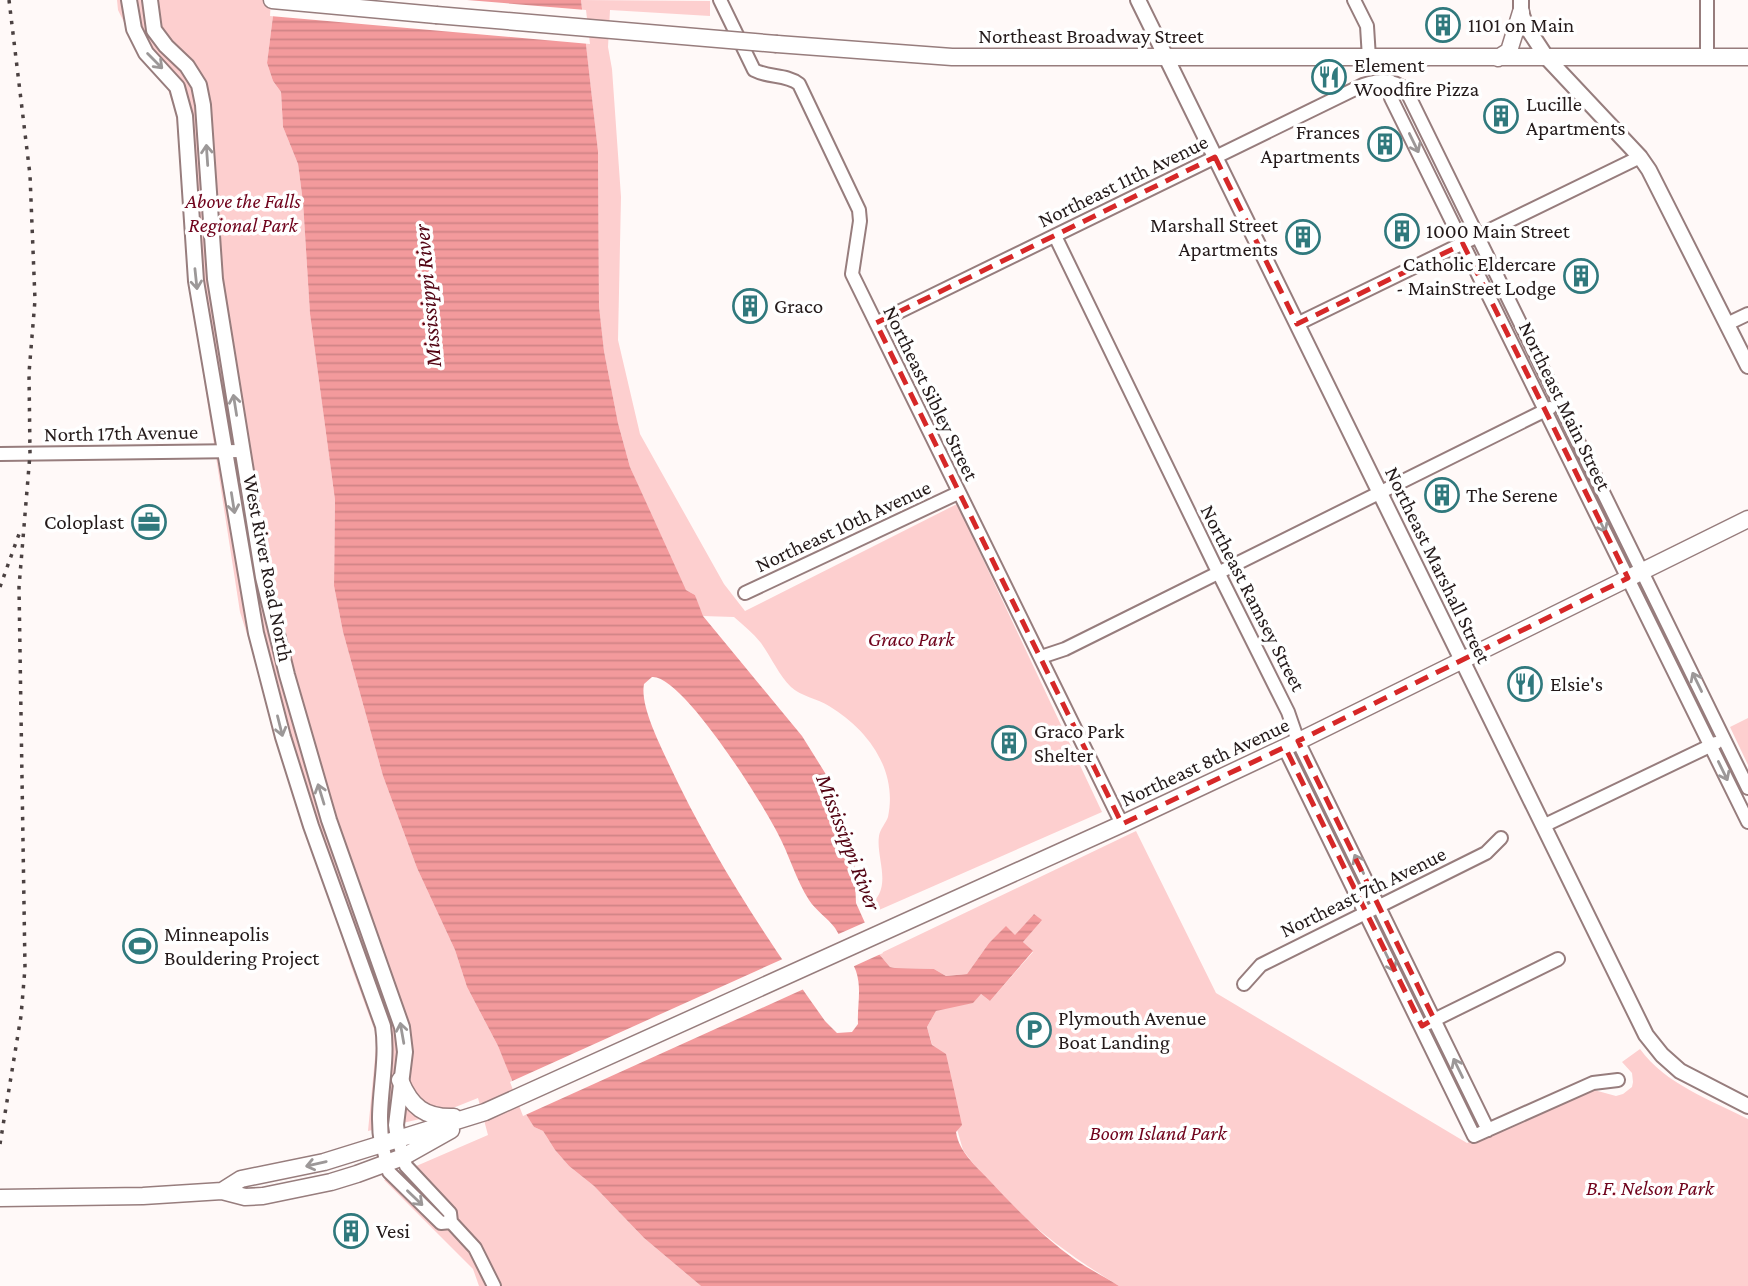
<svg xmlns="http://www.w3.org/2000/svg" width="1748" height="1286" font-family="'Crimson Pro',serif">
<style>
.park{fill:#fdcfcf}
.water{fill:url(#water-rules);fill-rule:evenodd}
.pier{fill:#fff9f8}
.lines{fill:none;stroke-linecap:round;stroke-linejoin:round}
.minor-casing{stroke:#977d7d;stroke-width:16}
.tertiary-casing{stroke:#977d7d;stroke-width:18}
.secondary-casing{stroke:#977d7d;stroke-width:19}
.minor{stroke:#fff;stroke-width:12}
.tertiary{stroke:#fff;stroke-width:14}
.secondary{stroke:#fff;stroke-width:16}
.rail{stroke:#4b4141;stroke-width:3.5;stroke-dasharray:3.5 7;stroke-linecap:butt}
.secondary-bridge-casing{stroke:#977d7d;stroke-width:19;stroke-linecap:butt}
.secondary-bridge{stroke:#fff;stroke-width:16}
.oneway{stroke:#9c9898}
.marked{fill:none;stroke:#d62828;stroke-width:5;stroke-dasharray:14 9;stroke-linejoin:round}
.labels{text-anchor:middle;stroke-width:7;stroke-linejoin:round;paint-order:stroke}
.poi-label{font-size:21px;fill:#241a1a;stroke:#fff;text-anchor:start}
.street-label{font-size:21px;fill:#241a1a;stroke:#fff}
.park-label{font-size:21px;font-style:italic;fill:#70031c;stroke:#fff}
.water-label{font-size:23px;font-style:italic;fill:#530413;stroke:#fff}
</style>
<defs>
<pattern id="water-rules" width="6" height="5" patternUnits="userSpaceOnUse" patternTransform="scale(1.75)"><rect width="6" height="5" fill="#f39a9c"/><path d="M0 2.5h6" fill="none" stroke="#d08486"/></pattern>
</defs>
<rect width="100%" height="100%" fill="#fff9f8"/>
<!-- park -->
<path class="park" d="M 117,0 L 275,0 L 267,63 L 273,81 L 281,92 L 283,127 L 298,164 L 303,202 L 310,314 L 335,500 L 334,586 L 343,632 L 383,776 L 417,868 L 455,950 L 467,987 L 498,1046 L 534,1127 L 543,1131 L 555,1150 L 569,1166 L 594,1186 L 644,1238 L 701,1286 L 479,1286 L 473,1269 L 384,1180 L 488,1135 L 478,1098 L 433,1116 L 368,1131 L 377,1037 L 351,966 L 240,612 L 189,283 L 176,113 L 167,87 L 141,57 L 118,10 Z
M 581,0 L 710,1 L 710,16 L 610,10 L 608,47 L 612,69 L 621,197 L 618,340 L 640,434 L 724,584 L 745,611 L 957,504 L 1102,812 L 879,910 L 869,898 L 876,899 C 890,881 876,856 879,836 C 880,829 886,823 888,817 C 898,769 867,729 829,706 C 818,699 800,696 791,687 C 779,675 771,657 761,643 C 753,633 743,625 734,617 L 702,616 L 695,595 L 686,590 L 677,576 L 630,467 L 618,423 L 604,351 L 599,306 L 598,151 Z
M 1748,718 L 1748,765 L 1730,727 Z
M 1136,831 L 1216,993 L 1467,1143 L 1594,1090 L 1616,1096 L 1623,1094 L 1632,1087 L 1633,1082 L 1632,1073 L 1622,1062 L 1640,1049 C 1665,1084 1711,1100 1748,1119 L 1748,1286 L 1119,1286 C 1060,1250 1004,1207 963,1150 L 927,1027 L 936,1011 L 981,994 L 990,1001 L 1033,952 L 1023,942 L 1041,920 L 1034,914 L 1015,936 L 1006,927 L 989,943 L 967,974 L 946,976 L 934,969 L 895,968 L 890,967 L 879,954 Z"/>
<!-- water -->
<path class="water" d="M 275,0 L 581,0 L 598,151 L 599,306 L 604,351 L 618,423 L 630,467 L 686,590 L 695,595 L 703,616 L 802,736 L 827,776 L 848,828 L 854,856 L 856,903 L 879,954 L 890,967 L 895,968 L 934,969 L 946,976 L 967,974 L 989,943 L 1006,926 L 1015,935 L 1034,914 L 1042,920 L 1023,942 L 1033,951 L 990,1001 L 981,994 L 973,1003 L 936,1011 L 927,1027 L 932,1045 L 946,1054 L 962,1125 L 956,1132 C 959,1152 976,1166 989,1180 C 1016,1209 1044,1238 1077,1261 C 1091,1270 1105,1277 1119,1286 L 701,1286 L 644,1238 L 594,1186 L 569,1166 L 555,1150 L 543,1131 L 534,1127 L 526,1114 L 498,1046 L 467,987 L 455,950 L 417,868 L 383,776 L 343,632 L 334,586 L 335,500 L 310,314 L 303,202 L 298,164 L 283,127 L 281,92 L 273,81 L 267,63 ZM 652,677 C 682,674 763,804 777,832 C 789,854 796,880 809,900 C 816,911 828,918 835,928 C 843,941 850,957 856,971 C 862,989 857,1006 858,1024 L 852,1032 L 837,1033 L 825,1021 C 766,938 710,853 667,760 C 658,740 640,705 644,684 Z"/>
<!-- pier -->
<path class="pier" d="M 271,0 L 467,0 L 586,10 L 590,44 L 270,16 Z
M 868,921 L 883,953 L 850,968 L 834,936 Z
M 785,958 L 806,988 L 523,1116 L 510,1082 Z"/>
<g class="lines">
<!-- minor casing -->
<g class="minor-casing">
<path id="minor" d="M 720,0 L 754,70 C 769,78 786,74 799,84 L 859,210 L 860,221 L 852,274 L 1122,824
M 1354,0 L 1367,26 L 1369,58
M 1707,0 L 1707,58
M 1390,81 L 1391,98 L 1748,822
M 1055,236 L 1218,572 L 1288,712 L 1298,741 L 1488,1130
M 876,323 L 1363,85 C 1379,80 1393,78 1406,90 L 1748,788
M 1297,324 L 1640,157
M 1727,324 L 1748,314
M 0,454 L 242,451
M 745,593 L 958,493
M 1041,657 L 1065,649 L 1550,408
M 1284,747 L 1474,1136 L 1593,1083 L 1618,1080
M 1543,826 L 1716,743
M 1244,984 L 1261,965 L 1486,853 L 1501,838
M 1428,1023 L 1558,959
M 398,1139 L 406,1166 L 450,1213 L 451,1222 L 475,1248 L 494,1286
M 382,1144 L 389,1172 L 441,1223 L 451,1222"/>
</g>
<!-- tertiary casing -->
<g class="tertiary-casing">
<path id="tertiary" d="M 129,0 L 134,29 L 146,53 L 177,87 L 185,116 L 196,281 L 256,633 L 283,737 L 311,826 L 383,1026 C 389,1066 375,1105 382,1144
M 150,0 L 154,30 L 166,46 L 187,66 L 199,85 L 203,105 L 215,279 L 263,577 L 287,675 L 329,820 L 402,1027 L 405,1052 L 396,1125 L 398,1139
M 1138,0 L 1646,1035 L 1662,1055 L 1680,1071 L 1748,1106
M 1521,0 L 1521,12 L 1526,26 L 1547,58 L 1640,157 L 1649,170 L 1748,366"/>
</g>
<!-- secondary casing -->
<g class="secondary-casing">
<path id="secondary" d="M 272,0 L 436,15
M 777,44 L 952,57 L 1748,57
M 1498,58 L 1509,51 L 1521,12
M 400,1080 C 411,1107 425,1118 454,1117
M 222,1191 L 241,1179 L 324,1162 L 485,1112 L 1122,824 L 1307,737 L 1748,519
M 0,1198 L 143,1196 L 222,1191 L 245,1197 L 263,1196 L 331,1182 L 357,1174 L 403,1157 L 451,1130"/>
</g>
<!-- minor -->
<use href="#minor" class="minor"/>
<!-- tertiary -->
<use href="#tertiary" class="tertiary"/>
<!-- secondary -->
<use href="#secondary" class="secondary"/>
<!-- rail -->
<path class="rail" d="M 0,587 L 19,534
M 0,1144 L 21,1016 L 25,968 L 19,587 L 30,454 L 29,373 L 35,300 L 30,175 L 9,0"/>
<!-- secondary-bridge casing -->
<g class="secondary-bridge-casing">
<path id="secondary-bridge" d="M 436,15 L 777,44"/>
</g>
<!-- secondary-bridge -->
<use href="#secondary-bridge" class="secondary-bridge"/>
</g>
<!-- one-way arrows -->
<defs><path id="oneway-shaft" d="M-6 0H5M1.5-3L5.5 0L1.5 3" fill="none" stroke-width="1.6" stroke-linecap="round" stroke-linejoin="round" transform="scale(1.75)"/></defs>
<g class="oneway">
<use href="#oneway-shaft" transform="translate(155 61) rotate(45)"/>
<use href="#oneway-shaft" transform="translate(1414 143) rotate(64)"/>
<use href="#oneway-shaft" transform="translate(207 155) rotate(-94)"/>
<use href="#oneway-shaft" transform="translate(196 279) rotate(84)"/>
<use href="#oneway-shaft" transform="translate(235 405) rotate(-99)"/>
<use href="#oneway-shaft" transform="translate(233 503) rotate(81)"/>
<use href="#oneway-shaft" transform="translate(1601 523) rotate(64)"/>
<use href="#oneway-shaft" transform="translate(1697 682) rotate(-116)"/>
<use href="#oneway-shaft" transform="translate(280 726) rotate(76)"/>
<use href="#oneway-shaft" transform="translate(1723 771) rotate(64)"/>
<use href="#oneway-shaft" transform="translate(321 794) rotate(-107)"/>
<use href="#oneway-shaft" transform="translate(1359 864) rotate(-116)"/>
<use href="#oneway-shaft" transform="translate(1390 962) rotate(64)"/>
<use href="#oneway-shaft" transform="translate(402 1033) rotate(-100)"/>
<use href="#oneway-shaft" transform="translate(1458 1068) rotate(-116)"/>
<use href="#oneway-shaft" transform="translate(316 1164) rotate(167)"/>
<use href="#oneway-shaft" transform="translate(415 1198) rotate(44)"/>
</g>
<!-- marked area -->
<path class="marked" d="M 1215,157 L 1297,324 L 1463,244 L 1628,578 L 1298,741 L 1434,1019 L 1422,1026 L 1285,747 L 1122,824 L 876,323 Z"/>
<!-- icons -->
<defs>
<g id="building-ring" transform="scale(1.75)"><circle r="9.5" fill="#fff" stroke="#30797d" stroke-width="1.5"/><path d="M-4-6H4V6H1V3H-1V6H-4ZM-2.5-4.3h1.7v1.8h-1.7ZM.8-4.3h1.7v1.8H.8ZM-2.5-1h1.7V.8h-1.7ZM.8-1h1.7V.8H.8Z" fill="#30797d"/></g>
<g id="restaurant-ring" transform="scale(1.75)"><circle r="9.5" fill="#fff" stroke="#30797d" stroke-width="1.5"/><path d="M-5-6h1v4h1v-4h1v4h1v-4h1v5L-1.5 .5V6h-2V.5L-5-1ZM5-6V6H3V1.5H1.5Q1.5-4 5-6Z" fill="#30797d"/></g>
<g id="office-ring" transform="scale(1.75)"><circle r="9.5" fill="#fff" stroke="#30797d" stroke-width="1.5"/><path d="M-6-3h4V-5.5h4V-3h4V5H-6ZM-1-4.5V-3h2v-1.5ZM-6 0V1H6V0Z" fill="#30797d"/></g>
<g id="stadium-ring" transform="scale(1.75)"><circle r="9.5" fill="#fff" stroke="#30797d" stroke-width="1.5"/><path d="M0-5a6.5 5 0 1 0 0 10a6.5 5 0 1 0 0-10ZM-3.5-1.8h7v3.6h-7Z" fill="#30797d"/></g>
<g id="parking-ring" transform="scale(1.75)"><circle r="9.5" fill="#fff" stroke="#30797d" stroke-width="1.5"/><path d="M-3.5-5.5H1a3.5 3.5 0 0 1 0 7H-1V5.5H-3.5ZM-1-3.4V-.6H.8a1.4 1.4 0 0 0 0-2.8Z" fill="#30797d"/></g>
</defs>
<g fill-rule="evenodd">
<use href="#building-ring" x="1443" y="25"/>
<use href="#restaurant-ring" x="1329" y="77"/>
<use href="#building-ring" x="1501" y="116"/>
<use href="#building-ring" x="1385" y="144"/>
<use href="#building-ring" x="1402" y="231"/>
<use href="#building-ring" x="1303" y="237"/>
<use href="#building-ring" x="1581" y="276"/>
<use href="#building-ring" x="750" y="306"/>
<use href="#building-ring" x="1442" y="495"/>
<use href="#office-ring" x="149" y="522"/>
<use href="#restaurant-ring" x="1525" y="684"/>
<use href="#building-ring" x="1009" y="743"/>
<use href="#stadium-ring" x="140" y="946"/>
<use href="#parking-ring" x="1034" y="1030"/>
<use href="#building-ring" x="351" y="1231"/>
</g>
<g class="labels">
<!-- poi labels -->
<g class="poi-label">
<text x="1468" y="32">1101 on Main</text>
<text x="1354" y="72">Element<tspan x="1354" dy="24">Woodfire Pizza</tspan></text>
<text x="1526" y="111">Lucille<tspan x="1526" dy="24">Apartments</tspan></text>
<text x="1360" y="139" text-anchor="end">Frances<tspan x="1360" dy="24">Apartments</tspan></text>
<text x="1278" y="232" text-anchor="end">Marshall Street<tspan x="1278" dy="24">Apartments</tspan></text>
<text x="1426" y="238">1000 Main Street</text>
<text x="1556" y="271" text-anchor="end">Catholic Eldercare<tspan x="1556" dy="24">- MainStreet Lodge</tspan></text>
<text x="774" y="313">Graco</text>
<text x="1466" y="502">The Serene</text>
<text x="124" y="529" text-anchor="end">Coloplast</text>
<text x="1550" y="691">Elsie's</text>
<text x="1034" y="738">Graco Park<tspan x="1034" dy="24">Shelter</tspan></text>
<text x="164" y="941">Minneapolis<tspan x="164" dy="24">Bouldering Project</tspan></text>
<text x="1058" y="1025">Plymouth Avenue<tspan x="1058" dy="24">Boat Landing</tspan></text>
<text x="376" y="1238">Vesi</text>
</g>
<!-- street labels -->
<g class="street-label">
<text x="1091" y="43">Northeast Broadway Street</text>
<text transform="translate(1123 181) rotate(-26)" y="7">Northeast 11th Avenue</text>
<text transform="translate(931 393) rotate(64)" y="7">Northeast Sibley Street</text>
<text transform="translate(1565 406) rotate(64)" y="7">Northeast Main Street</text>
<text transform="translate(121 433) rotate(-1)" y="7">North 17th Avenue</text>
<text transform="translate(843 526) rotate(-25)" y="7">Northeast 10th Avenue</text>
<text transform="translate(1438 565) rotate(64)" y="7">Northeast Marshall Street</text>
<text transform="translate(268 568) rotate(79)" y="7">West River Road North</text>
<text transform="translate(1253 598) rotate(63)" y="7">Northeast Ramsey Street</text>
<text transform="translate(1205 762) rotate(-25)" y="7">Northeast 8th Avenue</text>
<text transform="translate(1363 892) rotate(-26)" y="7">Northeast 7th Avenue</text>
</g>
<!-- park labels -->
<g class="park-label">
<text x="243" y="208">Above the Falls<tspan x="243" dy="24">Regional Park</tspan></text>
<text x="911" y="646">Graco Park</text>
<text x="1158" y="1140">Boom Island Park</text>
<text x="1650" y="1195">B.F. Nelson Park</text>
</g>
<!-- water labels -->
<g class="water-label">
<text transform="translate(427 296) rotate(-95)" y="8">Mississippi River</text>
<text transform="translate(849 842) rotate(69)" y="8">Mississippi River</text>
</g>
</g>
</svg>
